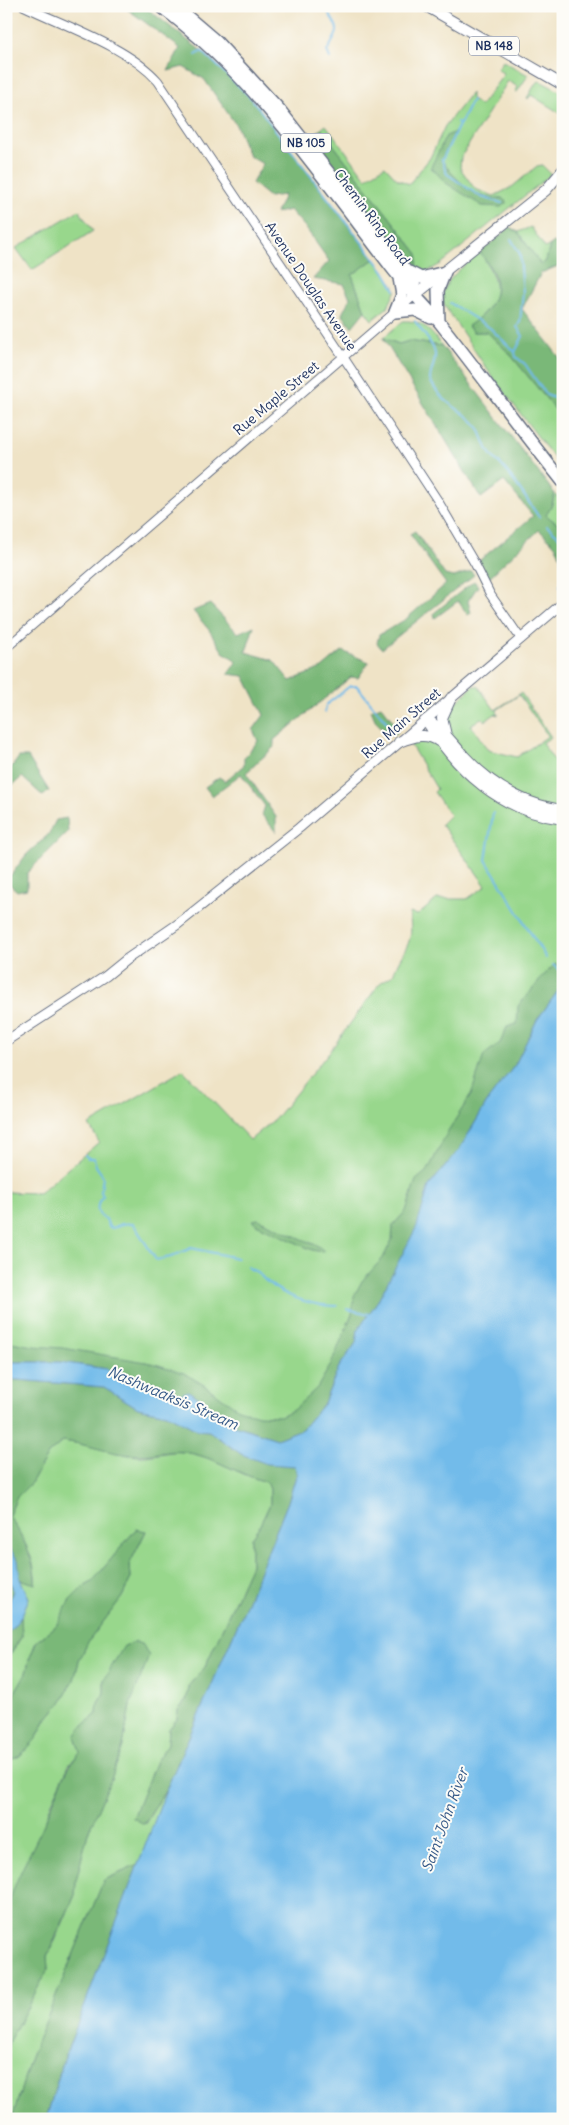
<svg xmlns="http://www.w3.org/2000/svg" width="569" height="2125" font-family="Delius,sans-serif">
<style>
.green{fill:#98d78c;stroke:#5a8375;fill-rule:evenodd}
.forest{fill:#7ab878;stroke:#4a746b}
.water{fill:#72bbea;stroke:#4675a4}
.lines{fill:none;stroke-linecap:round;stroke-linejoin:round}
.stream{stroke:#72bbea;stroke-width:2}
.tertiary-casing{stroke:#656e82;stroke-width:10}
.secondary-casing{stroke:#656e82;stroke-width:11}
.primary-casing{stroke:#656e82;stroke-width:12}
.trunk-casing{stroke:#656e82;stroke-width:14}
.tertiary{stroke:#fff;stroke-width:8}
.secondary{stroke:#fff;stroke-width:9}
.primary{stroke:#fff;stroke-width:10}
.trunk{stroke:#fff;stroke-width:11}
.labels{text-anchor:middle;stroke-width:4;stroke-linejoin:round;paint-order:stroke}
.shield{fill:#fdfcf7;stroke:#5f6c8c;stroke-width:1}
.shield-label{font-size:12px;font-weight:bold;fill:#1b2f5e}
.street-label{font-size:14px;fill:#1b2f5e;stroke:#fdfcf7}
.water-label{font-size:15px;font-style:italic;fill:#355988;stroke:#fdfcf7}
</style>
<rect width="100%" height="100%" fill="#fdfcf7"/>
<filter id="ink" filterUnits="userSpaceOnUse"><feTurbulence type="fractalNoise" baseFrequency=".02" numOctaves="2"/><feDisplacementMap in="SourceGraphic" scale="10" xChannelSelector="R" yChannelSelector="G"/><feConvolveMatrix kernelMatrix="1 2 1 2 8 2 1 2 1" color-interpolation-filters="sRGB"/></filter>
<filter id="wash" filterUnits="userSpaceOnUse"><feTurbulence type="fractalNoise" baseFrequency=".0096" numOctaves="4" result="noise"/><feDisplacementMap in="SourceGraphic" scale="20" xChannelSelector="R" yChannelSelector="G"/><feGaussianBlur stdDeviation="1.12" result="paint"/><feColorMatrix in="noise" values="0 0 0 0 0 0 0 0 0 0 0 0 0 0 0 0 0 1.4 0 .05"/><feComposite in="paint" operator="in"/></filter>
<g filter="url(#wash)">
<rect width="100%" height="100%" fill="#efe3c6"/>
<!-- green -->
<path class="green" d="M 503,61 L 528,75 L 527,77 L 517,92 L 515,91 L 518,87 L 508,81 L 461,157 L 460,168 L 475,189 L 494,196 L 512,187 L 537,166 L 542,165 L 550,173 L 549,176 L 441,264 L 421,275 L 406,267 L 309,138 L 311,136 L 416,269 L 418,254 L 321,129 L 326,125 L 366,178 L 385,166 L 397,179 L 409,184 L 430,158 L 445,126 L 471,93 L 471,99 L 480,106 L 504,74 L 497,69 ZM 455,132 L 442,160 C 454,179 477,202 502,198 L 482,206 L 431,168 Z
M 540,81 L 563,93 L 563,115 L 531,95 L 528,99 L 527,98 L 536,83 Z
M 79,210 L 93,231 L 32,270 L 16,248 Z
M 531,227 L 545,248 L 550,245 L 546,261 L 541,265 L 518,232 Z
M 480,252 C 503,288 501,300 468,327 L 473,332 L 487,332 L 509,353 L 563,419 L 563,470 L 489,372 L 442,302 C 441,280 465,266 480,252 Z
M 374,259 L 384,271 L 396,290 L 388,307 L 372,320 L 365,311 L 352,275 Z
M 403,321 C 424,320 430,331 442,346 L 409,341 L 399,344 L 383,338 Z
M 555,494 L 563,503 L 563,532 L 559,525 L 545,515 L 551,507 Z
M 473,686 L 478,686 L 495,710 L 521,693 L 551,737 L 542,743 L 563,773 L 563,984 L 537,1020 L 489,1099 L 302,1429 L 6,1362 L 6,1192 L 39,1193 L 99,1142 L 89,1125 L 183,1070 L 250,1140 L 275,1119 L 330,1051 L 380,983 L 393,975 C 402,948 416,946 409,913 L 418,915 L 437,899 L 467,899 L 486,886 L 441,824 L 450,815 L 434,792 L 437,789 L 407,739 L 443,728 L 450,709 ZM 519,695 L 548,736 L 517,757 L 488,750 L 471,725 L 481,718 L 485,721 L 495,714 L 498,715 L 497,710 Z
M 63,1441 C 88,1444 112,1454 138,1456 C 153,1457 169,1450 184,1452 C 214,1456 238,1475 267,1482 L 270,1489 L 270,1504 L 260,1525 L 251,1538 L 251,1565 L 205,1667 L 190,1684 L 186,1701 L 178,1710 L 177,1719 L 169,1729 L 168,1744 L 156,1761 L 134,1817 L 145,1824 L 167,1788 L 138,1865 L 104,1880 L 31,2057 L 12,2119 L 6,2119 L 8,2043 L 48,1969 L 47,1956 L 55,1941 L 75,1895 L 76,1880 L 88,1833 L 113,1774 L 123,1746 L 130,1705 L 148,1656 L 104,1679 L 104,1693 L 98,1703 L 97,1714 L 83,1725 L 80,1752 L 69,1765 L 51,1804 L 44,1825 L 16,1884 L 6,1912 L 6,1762 L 8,1763 L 36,1739 L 45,1721 L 62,1701 L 74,1680 L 79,1661 L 88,1642 L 122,1597 L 131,1578 L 130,1563 L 146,1531 L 136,1530 L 92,1582 L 82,1588 L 70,1600 L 56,1626 L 36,1642 L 29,1660 L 26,1673 L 6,1708 L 6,1661 L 22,1636 L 21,1617 L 29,1598 L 20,1579 L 35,1584 C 37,1560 21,1535 9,1515 L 17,1497 L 31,1483 L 48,1454 Z"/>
<!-- forest -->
<path class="forest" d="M 123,6 L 144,6 L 149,10 L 199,49 L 250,97 L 374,259 L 352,275 L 365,311 L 352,327 L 342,314 L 350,298 L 344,284 L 313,279 L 329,261 L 305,227 L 290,210 L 276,213 L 284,195 L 269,197 L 252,183 L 263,164 L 249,156 L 236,125 L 204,79 L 183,67 L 168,71 L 180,48 Z
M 321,129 L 418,254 L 417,270 L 311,136 Z
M 456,132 L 442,160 C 454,179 477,202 502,198 L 507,202 L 501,207 L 482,206 L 446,183 L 431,167 L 446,136 Z
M 510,227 L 518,232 L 541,265 L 546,261 L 550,245 L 554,242 L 563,245 L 563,264 L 541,273 L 522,309 L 563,362 L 563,419 L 509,353 L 487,332 L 473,332 L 468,326 C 485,315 503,296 493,273 C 490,266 484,259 480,252 Z
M 383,338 L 399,344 L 409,341 L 442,346 L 555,494 L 551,507 L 546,515 L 559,525 L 563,532 L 563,572 C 561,566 562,562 560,556 C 558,545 546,537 539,530 L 484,582 L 475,564 L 533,516 L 504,481 L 481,498 Z
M 415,531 L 445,575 L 454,577 L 471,571 L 474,575 L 382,649 L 377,643 L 379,635 L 406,619 L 446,584 L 410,534 Z
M 474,581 L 478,586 L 468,601 L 471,613 L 468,615 L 458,601 L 435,618 L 434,613 Z
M 210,604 L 238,633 L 254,626 L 246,652 L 273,660 L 290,681 L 322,668 L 342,651 L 369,662 L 358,678 L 351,677 L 274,740 L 274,747 L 246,773 L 276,817 L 276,832 L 262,815 L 265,806 L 241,774 L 212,796 L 205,787 L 219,777 L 225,781 L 244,765 L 244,758 L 258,741 L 253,730 L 264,715 L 244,676 L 228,674 L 237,661 L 223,652 L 209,630 L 193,611 Z
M 381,706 L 397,726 L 397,733 L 389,735 L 376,722 L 371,710 Z
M 19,757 L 28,757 L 49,791 L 43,796 L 22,777 L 6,791 L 6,775 Z
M 67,818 L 68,832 L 27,873 L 27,889 L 17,891 L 6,881 L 6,875 L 11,875 L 26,855 L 49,834 L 56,820 Z
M 555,964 L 563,965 L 563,984 L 537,1020 L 515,1065 L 489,1099 L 459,1150 L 429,1186 L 418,1226 L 379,1299 L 358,1330 L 356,1343 L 339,1367 L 324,1403 L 302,1429 L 277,1439 L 234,1425 L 197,1408 L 198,1397 L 175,1397 L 156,1383 L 115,1376 L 107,1369 L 60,1362 L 6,1362 L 6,1341 L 33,1346 L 63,1348 L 152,1363 L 184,1373 L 204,1385 L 238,1409 L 259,1415 L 280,1416 L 293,1410 L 317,1388 L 331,1364 L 352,1314 L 354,1296 L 362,1281 L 383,1258 L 392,1240 L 393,1225 L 406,1211 L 416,1180 L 428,1170 L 448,1131 L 471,1095 L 484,1055 L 500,1043 L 507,1027 L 517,1024 L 518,1006 C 531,992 541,977 555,964 Z
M 258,1219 L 318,1246 L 324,1251 L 322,1252 L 312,1250 L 256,1224 L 253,1220 Z
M 6,1379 L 104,1387 L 138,1408 L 167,1414 L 197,1430 L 209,1431 L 241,1454 L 295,1466 L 297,1473 L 288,1502 L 245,1608 L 167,1788 L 144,1824 L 133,1818 L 156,1761 L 168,1744 L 169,1729 L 177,1719 L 178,1710 L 186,1701 L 190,1684 L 205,1667 L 251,1565 L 251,1538 L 260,1525 L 270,1504 L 270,1489 L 267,1482 C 238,1475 214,1456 184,1452 C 168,1450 151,1456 134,1455 C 110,1454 87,1444 63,1441 L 48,1454 L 31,1483 L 17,1497 L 9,1515 C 21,1535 36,1560 35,1584 L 20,1579 L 18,1560 L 6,1544 Z
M 136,1529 L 146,1531 L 130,1563 L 131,1578 L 122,1597 L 88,1642 L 79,1661 L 74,1680 L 62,1701 L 45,1721 L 36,1739 L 20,1756 L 6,1762 L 6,1708 L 26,1673 L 29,1660 L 36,1642 L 56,1626 L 70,1600 L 82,1588 L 92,1582 Z
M 6,1568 L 13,1590 L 6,1613 Z
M 21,1617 L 22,1636 L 6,1661 L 6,1635 Z
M 136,1642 L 143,1645 L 149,1656 L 130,1705 L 123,1746 L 113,1774 L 88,1833 L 76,1880 L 75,1895 L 47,1956 L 48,1969 L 8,2043 L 9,2058 L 6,2066 L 6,1953 L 10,1947 L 6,1945 C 6,1934 4,1921 7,1911 C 13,1881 31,1854 43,1826 C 55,1801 61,1774 80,1752 L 75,1736 L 83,1725 L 97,1714 L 98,1703 L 104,1693 L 104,1679 L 124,1646 Z
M 138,1865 L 63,2062 L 46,2119 L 12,2119 L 31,2057 L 104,1880 Z"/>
<!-- water -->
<path class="water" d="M 563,984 L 563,2119 L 46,2119 L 63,2062 L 167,1788 L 245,1608 L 288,1502 L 297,1473 L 295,1466 L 267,1464 L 241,1454 L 209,1431 L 197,1430 L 167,1414 L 138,1408 L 104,1387 L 6,1379 L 6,1362 L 60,1362 L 107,1369 L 115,1376 L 156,1383 L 175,1397 L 188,1391 L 198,1397 L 197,1408 L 234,1425 L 277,1439 L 302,1429 L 324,1403 L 339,1367 L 356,1343 L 358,1330 L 379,1299 L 417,1226 L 429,1186 L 459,1150 L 489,1099 L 515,1065 L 537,1020 Z
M 6,1544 L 18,1560 L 20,1579 L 29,1598 L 21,1617 L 6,1635 L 6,1613 L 13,1590 L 6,1568 Z"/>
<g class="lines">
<!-- stream -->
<path class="stream" d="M 325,6 C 338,32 343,25 327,51 L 330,58
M 196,55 L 202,51 L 250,97 L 384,271 L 395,290
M 457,122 L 459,125 L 442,160 L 447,174 L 481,197 L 502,203
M 460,124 L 472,100
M 511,239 L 520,254 L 523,293 L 520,322 L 517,327 L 523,336 L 515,352 L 516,357 L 525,364 L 546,395 L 557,399 L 563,414
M 408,260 L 417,270
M 450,303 L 490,328 L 515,352
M 415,321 C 420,330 436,346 435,356 C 435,364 430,371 430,380 C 442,404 457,406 474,422 C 484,432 483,446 492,456 C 495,460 500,463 503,467 C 516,482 527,500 539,517
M 547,526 L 563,540
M 560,586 L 563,581
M 325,712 L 326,705 L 350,686 L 357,686 L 393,730
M 493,813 L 486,860 L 546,958
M 553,965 L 563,972
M 85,1155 L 88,1158 L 94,1158 L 96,1166 L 103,1176 L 101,1192 L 103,1196 C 95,1204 96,1215 106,1219 L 109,1227 L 113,1228 L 122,1224 L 133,1223 L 156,1260 L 171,1257 L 191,1248 L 237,1258
M 248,1267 C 251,1271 255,1270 258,1273 C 276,1294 309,1306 337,1306
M 347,1309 L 369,1314"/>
</g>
</g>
<g filter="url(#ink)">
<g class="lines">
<!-- tertiary casing -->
<g class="tertiary-casing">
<path id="tertiary" d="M 24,6 C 65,26 128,47 158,81 L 340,352 L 438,501 L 475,564 L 490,594 L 521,639
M 6,648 L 415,295"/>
</g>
<!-- secondary casing -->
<g class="secondary-casing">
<path id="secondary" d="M 6,1041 L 106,976 L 127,959 L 178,924 L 299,828 L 563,603"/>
</g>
<!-- primary casing -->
<g class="primary-casing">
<path id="primary" d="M 426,6 L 563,85
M 415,295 L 546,190 L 563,170
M 426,720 C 457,771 502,812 563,819
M 432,723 C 444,731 453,744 464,756 C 491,785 522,805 563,810
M 446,735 L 442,718 L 451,698
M 399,742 C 414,736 427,732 440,742"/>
</g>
<!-- trunk casing -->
<g class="trunk-casing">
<path id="trunk" d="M 160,6 C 253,75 319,173 388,263 C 404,285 423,303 440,323 C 482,376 521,430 563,482
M 175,6 L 216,41 L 279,109 L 414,281 L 415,295
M 409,272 L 421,278 L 445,272
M 399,278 L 402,295 L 395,312 L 415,310 L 431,318
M 439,322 L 438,290 L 445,272"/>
</g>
<!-- tertiary -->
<use href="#tertiary" class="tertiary"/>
<!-- secondary -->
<use href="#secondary" class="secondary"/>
<!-- primary -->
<use href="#primary" class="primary"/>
<!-- trunk -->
<use href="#trunk" class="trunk"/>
</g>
</g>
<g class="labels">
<!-- shield labels -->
<g class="shield">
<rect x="469" y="36.5" width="50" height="19" rx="4"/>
<rect x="281" y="133.5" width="50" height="19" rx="4"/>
</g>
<g class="shield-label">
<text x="494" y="50">NB 148</text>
<text x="306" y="147">NB 105</text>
</g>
<!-- street labels -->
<g class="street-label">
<text transform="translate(372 217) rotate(53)" y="5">Chemin Ring Road</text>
<text transform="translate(311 286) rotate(56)" y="5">Avenue Douglas Avenue</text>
<text transform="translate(276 398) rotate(-40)" y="5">Rue Maple Street</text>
<text transform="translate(401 723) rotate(-41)" y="5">Rue Main Street</text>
</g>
<!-- water labels -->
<g class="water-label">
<text transform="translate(173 1398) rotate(23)" y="5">Nashwaaksis Stream</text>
<text transform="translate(445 1820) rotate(-70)" y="5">Saint John River</text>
</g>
</g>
<!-- margin -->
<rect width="569" height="2125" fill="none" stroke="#fdfcf7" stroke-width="25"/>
</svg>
